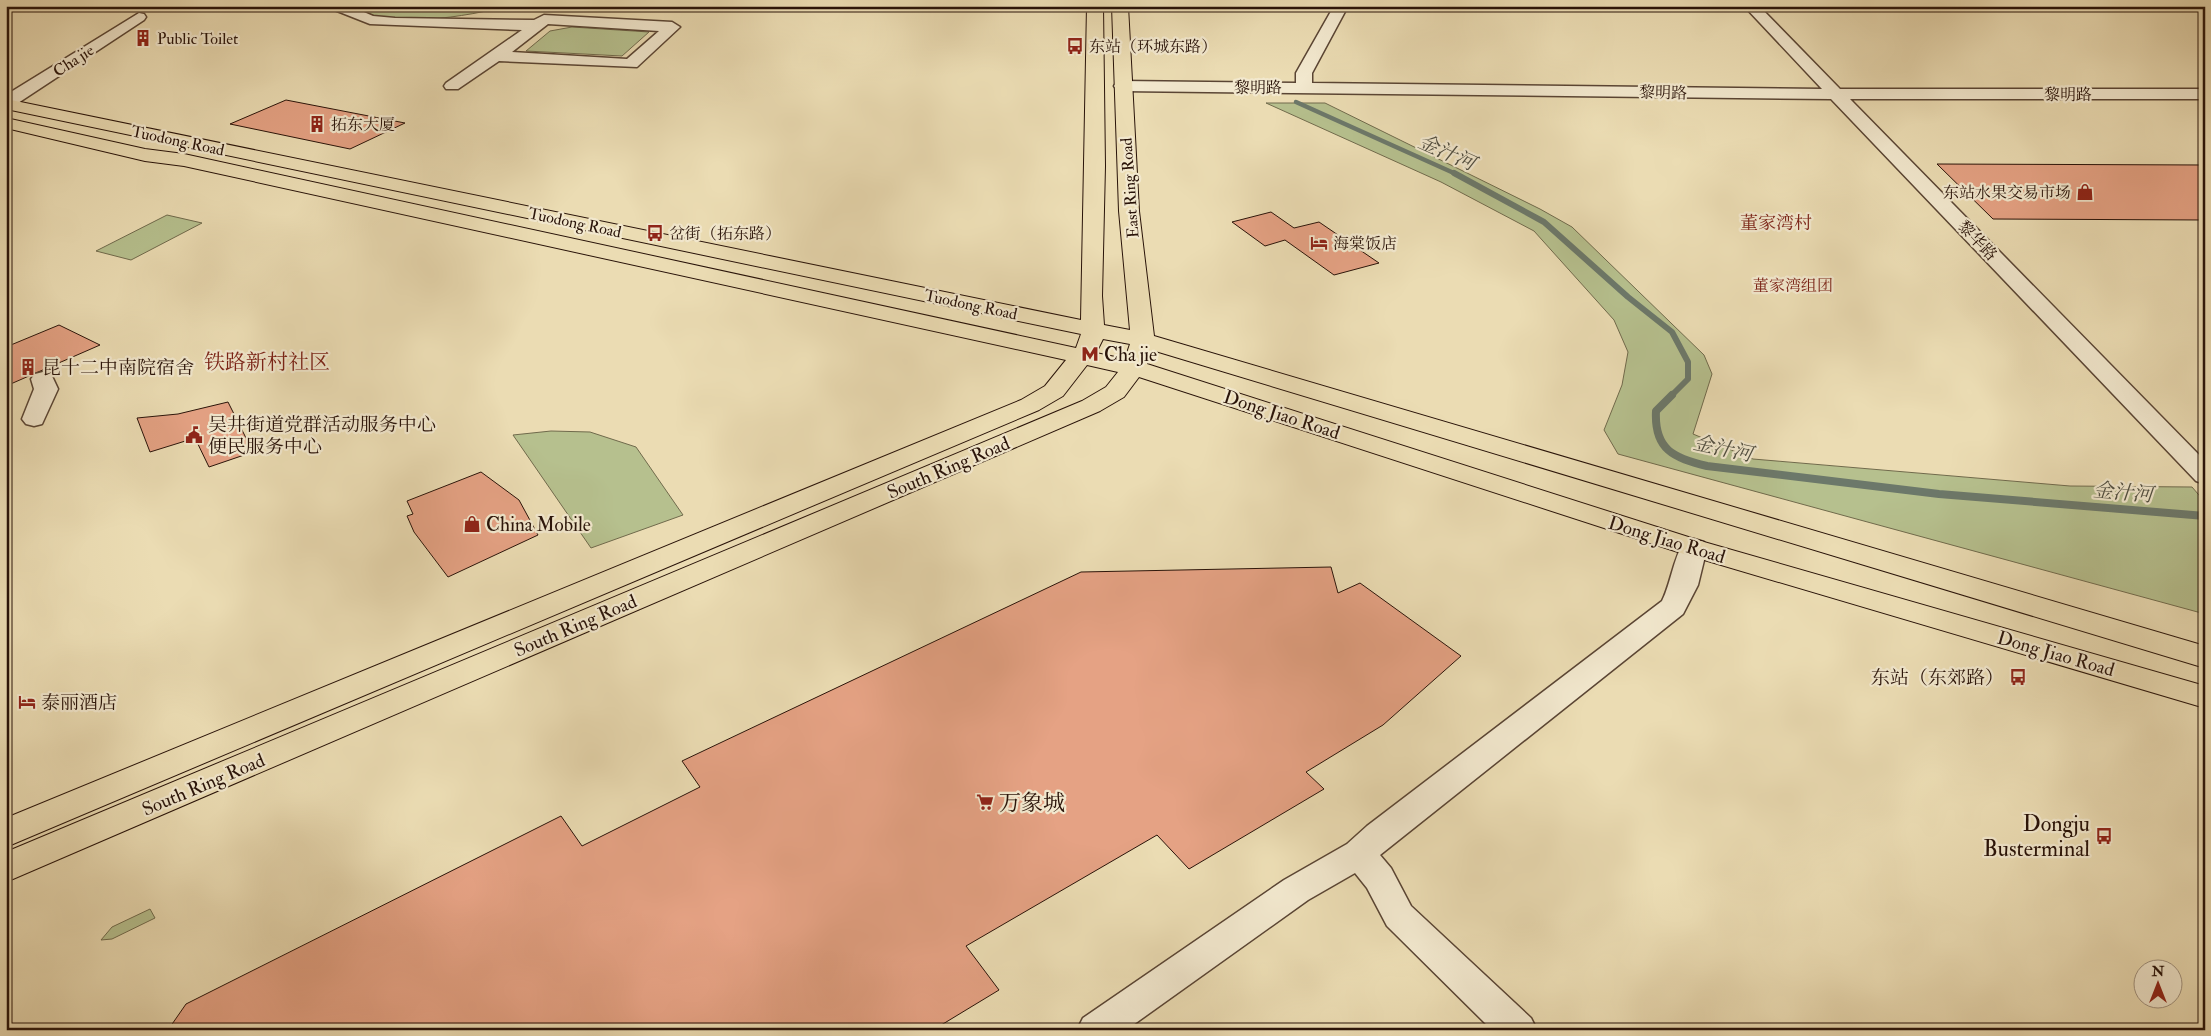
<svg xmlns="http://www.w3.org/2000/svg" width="2211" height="1036" font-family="'IM FELL Double Pica','Noto Serif SC',serif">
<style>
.green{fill:#b6c08e;stroke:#706a4c}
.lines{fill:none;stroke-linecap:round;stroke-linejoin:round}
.stream-far2{stroke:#6c786a;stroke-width:4.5}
.stream-far1{stroke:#6c786a;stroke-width:6}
.stream{stroke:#6c786a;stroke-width:8}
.building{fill:#e5a284;stroke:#291309}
.minor-casing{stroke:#5a4534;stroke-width:3}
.major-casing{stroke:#291309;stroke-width:2}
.minor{fill:#f2e8ce;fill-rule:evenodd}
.major{fill:#ebdcb3;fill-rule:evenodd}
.labels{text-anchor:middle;stroke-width:4.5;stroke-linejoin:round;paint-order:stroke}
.far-poi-label{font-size:16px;fill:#291309;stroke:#f2e8ce;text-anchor:start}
.far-street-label{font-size:16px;fill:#291309;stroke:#f2e8ce}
.far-neighbourhood-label{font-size:16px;fill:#7a1f14;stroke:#f2e8ce}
.far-quarter-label{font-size:18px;fill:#7a1f14;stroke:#f2e8ce}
.poi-label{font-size:19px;fill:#291309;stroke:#f2e8ce;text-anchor:start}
.street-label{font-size:19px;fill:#291309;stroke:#f2e8ce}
.water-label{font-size:20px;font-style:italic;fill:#504e41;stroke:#f2e8ce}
.quarter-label{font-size:21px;fill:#7a1f14;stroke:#f2e8ce}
.near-poi-label{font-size:22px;fill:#291309;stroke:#f2e8ce;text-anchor:start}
</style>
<rect width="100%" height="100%" fill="#ebdcb3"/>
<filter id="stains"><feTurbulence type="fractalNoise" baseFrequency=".004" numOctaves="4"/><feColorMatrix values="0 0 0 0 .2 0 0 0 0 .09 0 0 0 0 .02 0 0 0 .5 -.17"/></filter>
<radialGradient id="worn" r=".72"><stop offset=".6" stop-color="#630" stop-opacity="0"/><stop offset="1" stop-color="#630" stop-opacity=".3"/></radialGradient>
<!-- green -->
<path class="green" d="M 353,6 L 508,6 C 469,16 387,31 353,6 Z
M 572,27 L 649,32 L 622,56 L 526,51 L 550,31 Z
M 1266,103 L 1325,103 L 1540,209 L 1572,227 L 1704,355 L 1712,374 L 1693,434 L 1753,459 L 2070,486 L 2192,487 L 2205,502 L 2205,614 L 1618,454 L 1604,430 L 1622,385 L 1628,352 L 1614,320 L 1534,231 L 1441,182 Z
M 167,215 L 202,223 L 131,260 L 96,251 Z
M 551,431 L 590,432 L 636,447 L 683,515 L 591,548 L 513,435 Z
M 150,909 L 155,918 L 112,939 L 101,940 L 112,927 Z"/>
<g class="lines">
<!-- stream-far2 -->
<path class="stream-far2" d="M 1296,102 L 1456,174"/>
<!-- stream-far1 -->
<path class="stream-far1" d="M 1454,173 L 1544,222 L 1628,297 L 1672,332 L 1688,362 L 1688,379 L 1671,396"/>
<!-- stream -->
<path class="stream" d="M 1672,395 L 1656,411 C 1654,450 1674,458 1707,466 L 1939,494 L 2205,516"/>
</g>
<!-- building -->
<path class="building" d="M 286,100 L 405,123 L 350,149 L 230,124 Z
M 1937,164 L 2205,165 L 2205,220 L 1993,219 Z
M 1271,212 L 1294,228 L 1319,222 L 1379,263 L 1334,275 L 1285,240 L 1265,246 L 1232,222 Z
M 59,325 L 100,345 L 6,386 L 6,347 Z
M 228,402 L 253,452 L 209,467 L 195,438 L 150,452 L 137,418 L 178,414 Z
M 481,472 L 519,500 L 538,535 L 448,577 L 414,532 L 407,516 L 413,514 L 407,501 Z
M 1331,567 L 1338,593 L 1360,583 L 1461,656 L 1383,725 L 1306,772 L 1324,789 L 1189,869 L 1157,835 L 966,946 L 999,990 L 933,1030 L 168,1030 L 186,1004 L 561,816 L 582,846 L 700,787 L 682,761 L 1081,572 Z"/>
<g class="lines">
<!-- minor casing -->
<g class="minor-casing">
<path id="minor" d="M 330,6 L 350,6 L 373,16 L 395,18 L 534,20 L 544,15 L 672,22 L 680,27 L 637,67 L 499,61 L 458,89 L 446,89 L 444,86 L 446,83 L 522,30 L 370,24 L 332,9 ZM 548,24 L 659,31 L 627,59 L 512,52 Z
M 1334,6 L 1348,6 L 1312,73 L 1312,83 L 1822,89 L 1744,6 L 1759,6 L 1840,89 L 2205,89 L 2205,99 L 1850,99 L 2205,461 L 2205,484 L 2196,481 L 1831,99 L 1122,91 L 1116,89 L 1114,86 L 1116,83 L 1122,81 L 1296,83 L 1296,73 Z
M 139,13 L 144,14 L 146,17 L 144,20 L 12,107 L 6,108 L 6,95 Z
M 43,372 L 51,374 L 58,389 L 42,424 L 34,426 L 26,424 L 22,419 L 34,389 L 31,379 L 35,374 Z
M 1694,539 L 1704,542 L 1707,548 L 1698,585 L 1683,614 L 1380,855 L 1391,868 L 1411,906 L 1531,1018 L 1537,1030 L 1492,1030 L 1387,926 L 1367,888 L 1355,873 L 1308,900 L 1126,1030 L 1077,1030 L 1083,1018 L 1284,880 L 1347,844 L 1367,826 L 1662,601 C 1671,583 1673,559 1684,542 Z"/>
</g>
<!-- major casing -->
<g class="major-casing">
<path id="major" d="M 1087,6 L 1103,6 L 1105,166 L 1102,296 L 1104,325 L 1130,330 L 1119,211 L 1112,6 L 1128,6 L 1139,211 L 1154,336 L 2205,646 L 2205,668 L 1152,350 L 1147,364 L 1704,542 L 2205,686 L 2205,708 L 1684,554 L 1139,377 L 1124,397 L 1100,411 L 6,882 L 6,852 L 1082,401 L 1106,387 L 1118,372 L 1087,365 L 1063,396 L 1039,410 L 6,847 L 6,818 L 1021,400 L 1045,386 L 1066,360 L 184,166 L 145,161 L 6,128 L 6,118 L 145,149 L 184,154 L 1076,348 L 1081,334 L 6,109 L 6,99 L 1081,320 ZM 1103,339 L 1130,344 L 1125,359 L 1096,353 Z"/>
</g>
<!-- minor -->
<use href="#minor" class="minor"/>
<!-- major -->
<use href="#major" class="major"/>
</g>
<!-- icons -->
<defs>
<g id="building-bare" transform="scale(1.35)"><path d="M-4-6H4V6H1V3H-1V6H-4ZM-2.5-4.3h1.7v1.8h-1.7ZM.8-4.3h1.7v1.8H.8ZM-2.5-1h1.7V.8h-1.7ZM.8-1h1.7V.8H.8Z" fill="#8f2418" stroke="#f2e8ce" stroke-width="2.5" paint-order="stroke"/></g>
<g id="bus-bare" transform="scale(1.35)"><path d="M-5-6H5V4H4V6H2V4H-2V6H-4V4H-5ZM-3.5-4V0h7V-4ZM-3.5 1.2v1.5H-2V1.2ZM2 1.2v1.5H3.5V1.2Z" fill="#8f2418" stroke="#f2e8ce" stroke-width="2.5" paint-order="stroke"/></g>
<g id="shop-bare" transform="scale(1.35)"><path d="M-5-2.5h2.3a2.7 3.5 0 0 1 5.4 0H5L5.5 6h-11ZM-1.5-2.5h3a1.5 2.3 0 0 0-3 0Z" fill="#8f2418" stroke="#f2e8ce" stroke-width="2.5" paint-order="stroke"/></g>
<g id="hotel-bare" transform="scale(1.35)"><path d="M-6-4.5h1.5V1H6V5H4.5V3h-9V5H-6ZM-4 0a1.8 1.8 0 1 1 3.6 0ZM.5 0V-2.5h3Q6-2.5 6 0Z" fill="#8f2418" stroke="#f2e8ce" stroke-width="2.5" paint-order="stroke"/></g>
<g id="metro-bare" transform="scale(1.35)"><path d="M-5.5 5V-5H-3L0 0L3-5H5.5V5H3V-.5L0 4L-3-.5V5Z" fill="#8f2418" stroke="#f2e8ce" stroke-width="2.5" paint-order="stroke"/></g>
<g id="civic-bare" transform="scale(1.35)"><path d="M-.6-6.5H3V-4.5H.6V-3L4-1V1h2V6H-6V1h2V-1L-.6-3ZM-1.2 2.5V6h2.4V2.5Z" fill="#8f2418" stroke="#f2e8ce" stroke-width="2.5" paint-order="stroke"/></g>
<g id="supermarket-bare" transform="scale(1.35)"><path d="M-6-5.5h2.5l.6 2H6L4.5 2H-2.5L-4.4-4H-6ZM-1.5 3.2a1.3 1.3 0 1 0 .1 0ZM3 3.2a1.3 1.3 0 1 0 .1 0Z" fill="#8f2418" stroke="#f2e8ce" stroke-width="2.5" paint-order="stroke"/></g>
</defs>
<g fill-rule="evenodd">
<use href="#building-bare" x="143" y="38"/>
<use href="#bus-bare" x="1075" y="46"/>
<use href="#building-bare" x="317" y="124"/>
<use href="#shop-bare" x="2085" y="192"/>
<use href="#bus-bare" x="655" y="233"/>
<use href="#hotel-bare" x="1319" y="243"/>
<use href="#metro-bare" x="1090" y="354"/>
<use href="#building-bare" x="28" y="367"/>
<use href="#civic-bare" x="194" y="435"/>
<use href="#shop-bare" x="472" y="524"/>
<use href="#bus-bare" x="2018" y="677"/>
<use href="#hotel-bare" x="27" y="702"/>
<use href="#supermarket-bare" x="985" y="802"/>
<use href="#bus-bare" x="2104" y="836"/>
</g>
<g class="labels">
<!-- far-poi labels -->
<g class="far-poi-label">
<text x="157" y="44">Public Toilet</text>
<text x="1089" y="52">东站（环城东路）</text>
<text x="331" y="130">拓东大厦</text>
<text x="2071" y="198" text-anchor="end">东站水果交易市场</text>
<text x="669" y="239">岔街（拓东路）</text>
<text x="1333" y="249">海棠饭店</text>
</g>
<!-- far-street labels -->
<g class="far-street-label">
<text transform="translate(73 60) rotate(-33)" y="6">Cha jie</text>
<text x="1258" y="93">黎明路</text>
<text transform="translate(1663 92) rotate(1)" y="6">黎明路</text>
<text x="2068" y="100">黎明路</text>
<text transform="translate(178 140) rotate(12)" y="6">Tuodong Road</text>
<text transform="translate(1129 188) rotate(-94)" y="6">East Ring Road</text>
<text transform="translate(575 222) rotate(12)" y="6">Tuodong Road</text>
<text transform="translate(1978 240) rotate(46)" y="6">黎华路</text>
<text transform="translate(971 304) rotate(12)" y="6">Tuodong Road</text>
</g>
<!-- far-neighbourhood labels -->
<g class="far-neighbourhood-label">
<text x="1793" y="291">董家湾组团</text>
</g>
<!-- far-quarter labels -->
<g class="far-quarter-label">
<text x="1776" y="229">董家湾村</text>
</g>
<!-- poi labels -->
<g class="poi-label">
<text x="1104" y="361">Cha jie</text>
<text x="42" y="374">昆十二中南院宿舍</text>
<text x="208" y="431">吴井街道党群活动服务中心<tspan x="208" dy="22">便民服务中心</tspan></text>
<text x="486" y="531">China Mobile</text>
<text x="2004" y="684" text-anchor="end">东站（东郊路）</text>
<text x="41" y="709">泰丽酒店</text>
</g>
<!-- street labels -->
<g class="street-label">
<text transform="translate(1282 414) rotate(18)" y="7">Dong Jiao Road</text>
<text transform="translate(948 467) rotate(-23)" y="7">South Ring Road</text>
<text transform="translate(1667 539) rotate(17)" y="7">Dong Jiao Road</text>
<text transform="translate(575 625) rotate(-23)" y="7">South Ring Road</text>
<text transform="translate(2056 653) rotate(16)" y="7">Dong Jiao Road</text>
<text transform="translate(203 784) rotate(-23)" y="7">South Ring Road</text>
</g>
<!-- water labels -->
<g class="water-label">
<text transform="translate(1447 152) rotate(24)" y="7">金汁河</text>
<text transform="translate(1723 448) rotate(12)" y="7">金汁河</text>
<text transform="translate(2123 492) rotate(5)" y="7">金汁河</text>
</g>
<!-- quarter labels -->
<g class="quarter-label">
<text x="267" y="369">铁路新村社区</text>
</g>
<!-- near-poi labels -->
<g class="near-poi-label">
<text x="999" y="810">万象城</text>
<text x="2090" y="831" text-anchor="end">Dongju<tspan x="2090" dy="25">Busterminal</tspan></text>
</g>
</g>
<!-- margin -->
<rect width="2211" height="1036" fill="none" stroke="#ebdcb3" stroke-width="25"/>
<rect x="8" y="8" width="2196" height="1021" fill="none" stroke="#291309" stroke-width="2.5"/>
<rect x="12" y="12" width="2186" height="1011" fill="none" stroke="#291309"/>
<!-- north arrow -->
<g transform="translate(2158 984)"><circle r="24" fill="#f2e8ce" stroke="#a2937f"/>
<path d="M0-4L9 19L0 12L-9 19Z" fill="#8f2418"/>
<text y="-8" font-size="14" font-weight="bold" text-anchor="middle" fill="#291309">N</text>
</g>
<rect width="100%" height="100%" filter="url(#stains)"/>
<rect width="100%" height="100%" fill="url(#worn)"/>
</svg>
